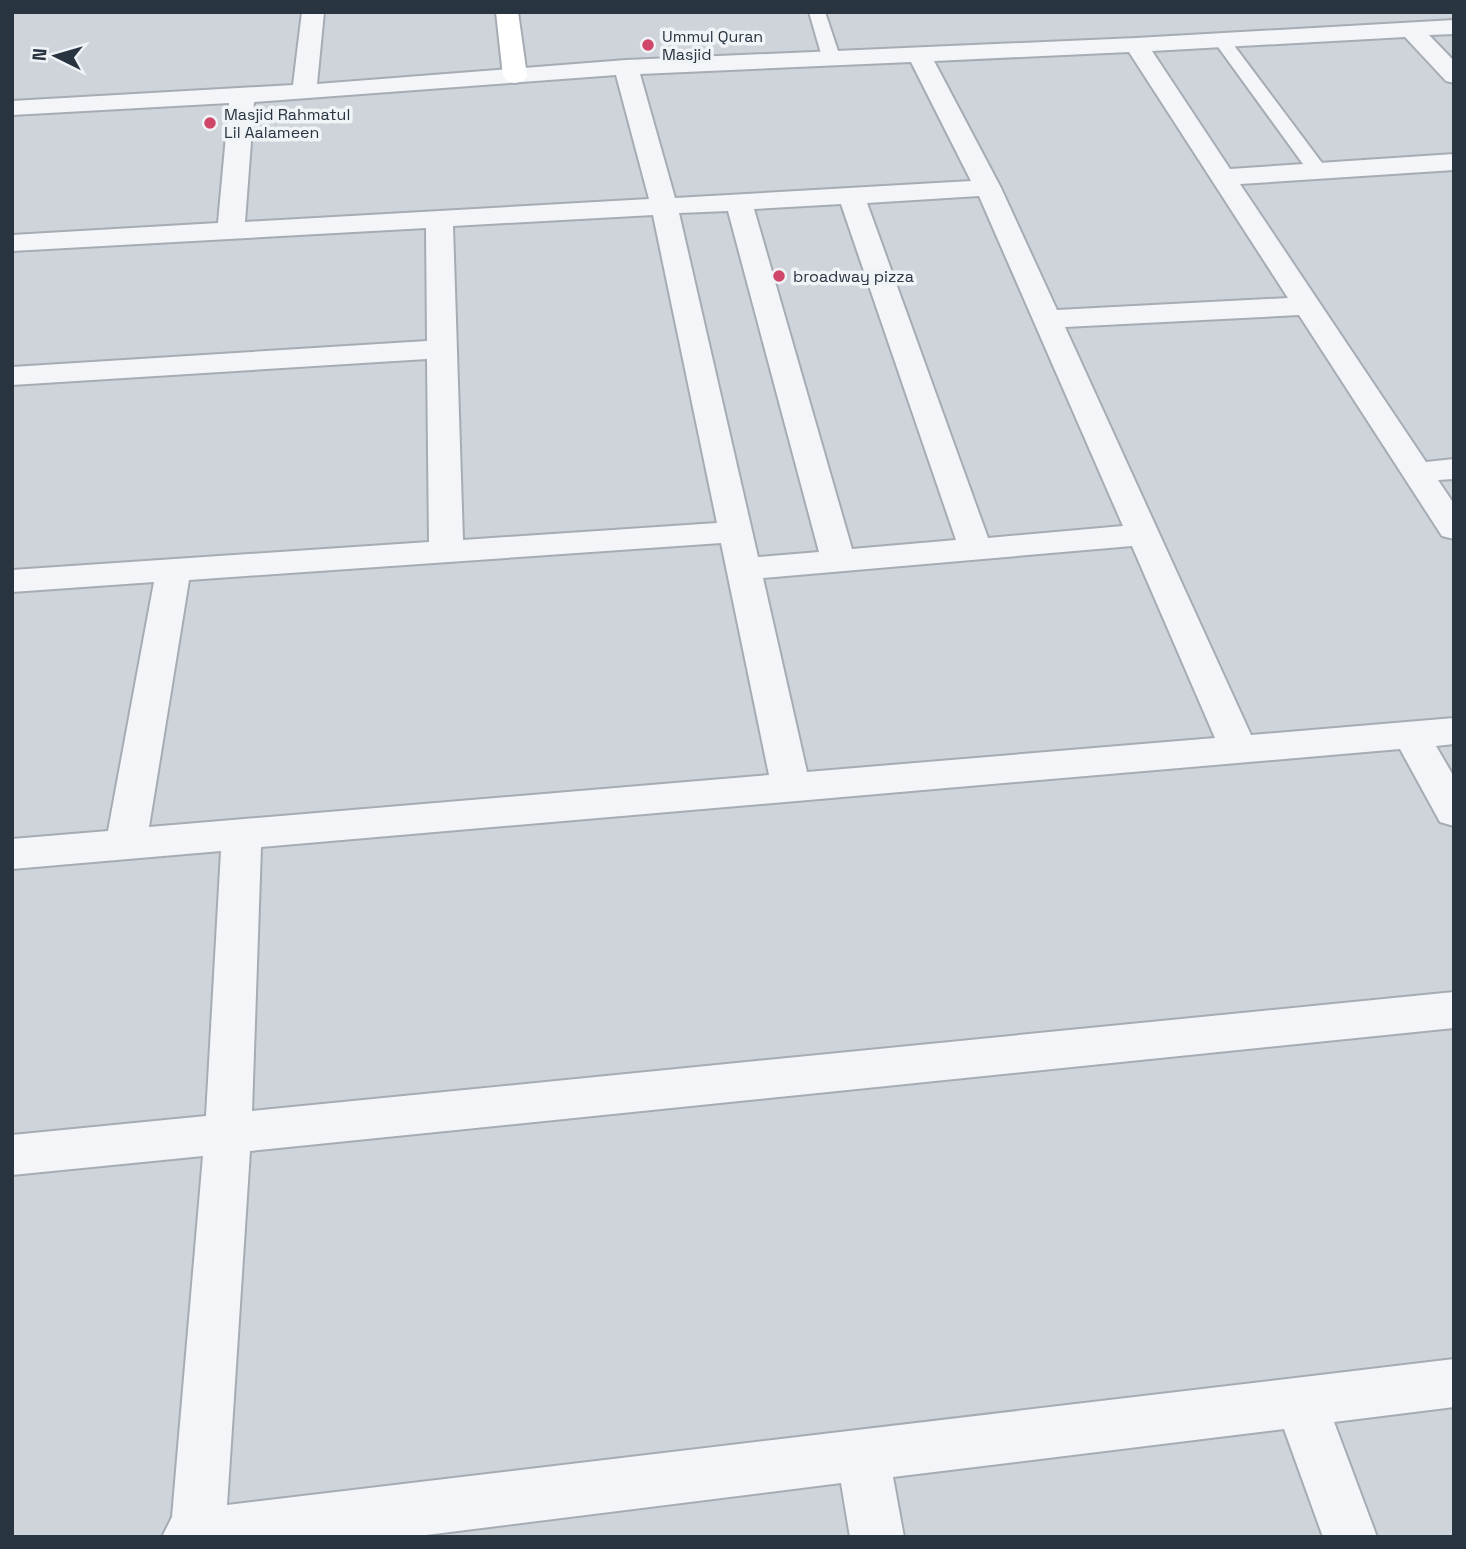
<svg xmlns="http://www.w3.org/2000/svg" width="1466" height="1549" font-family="'Space Grotesk',sans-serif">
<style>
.built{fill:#cfd4db}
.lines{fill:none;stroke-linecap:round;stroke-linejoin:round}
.lane-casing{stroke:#a6acb3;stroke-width:4}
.street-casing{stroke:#a6acb3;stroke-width:4}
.secondary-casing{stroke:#a6acb3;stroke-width:4}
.lane{fill:#f3f5f8;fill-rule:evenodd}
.street{fill:#f3f5f8;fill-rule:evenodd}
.secondary{fill:#fff;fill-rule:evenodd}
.poi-dot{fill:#cf4668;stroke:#f0f4f7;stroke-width:2.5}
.labels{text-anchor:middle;stroke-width:7;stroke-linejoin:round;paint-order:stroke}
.far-poi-label{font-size:16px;fill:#293441;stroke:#f0f4f7;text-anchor:start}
</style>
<rect width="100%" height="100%" fill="#e1e5e9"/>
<!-- built -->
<path class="built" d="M 12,12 L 1454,12 L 1454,1537 L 12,1537 Z"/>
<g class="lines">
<!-- lane casing -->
<g class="lane-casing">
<path id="lane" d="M 809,12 L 825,12 L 840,57 L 837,61 L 825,61 L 822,57 Z
M 1221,35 L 1227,36 L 1325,167 L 1327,171 L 1325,175 L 1311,175 L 1213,40 Z"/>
</g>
<!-- street casing -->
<g class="street-casing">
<path id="street" d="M 302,12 L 324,12 L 317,84 L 626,60 L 1136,38 L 1454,20 L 1454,34 L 1429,35 L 1454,61 L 1454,83 L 1446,81 L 1405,37 L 1152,51 L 1230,169 L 1454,154 L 1454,170 L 1240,184 L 1426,462 L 1454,459 L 1454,479 L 1438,480 L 1454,504 L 1454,539 L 1442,536 L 1299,315 L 1065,327 L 1251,735 L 1454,718 L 1454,744 L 1436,746 L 1454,777 L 1454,826 L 1440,822 L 1400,749 L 261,847 L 252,1111 L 1454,992 L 1454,1028 L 250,1151 L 227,1505 L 1454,1359 L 1454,1407 L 1334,1422 L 1377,1537 L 1323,1537 L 1284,1429 L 893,1477 L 904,1537 L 850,1537 L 841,1483 L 410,1537 L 162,1537 L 172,1517 L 203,1156 L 12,1175 L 12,1135 L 206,1116 L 221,851 L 12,869 L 12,839 L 108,831 L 154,582 L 12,592 L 12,570 L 429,542 L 427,359 L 12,385 L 12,367 L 427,341 L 426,228 L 12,251 L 12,235 L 218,223 L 229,103 L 12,115 L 12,101 L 293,85 ZM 1129,52 L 1288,298 L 1057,310 L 1001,188 L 934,61 ZM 911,62 L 971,181 L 675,198 L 640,74 ZM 616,75 L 649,199 L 245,222 L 254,102 ZM 979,196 L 1123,526 L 988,538 L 867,203 ZM 841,204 L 956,540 L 852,549 L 754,209 ZM 728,211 L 819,552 L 758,557 L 679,213 ZM 653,215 L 717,523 L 463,540 L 453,226 ZM 721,543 L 769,775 L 149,827 L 189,580 ZM 1132,546 L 1215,738 L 807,772 L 763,578 Z"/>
</g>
<!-- secondary casing -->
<g class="secondary-casing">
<path id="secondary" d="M 496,12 L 518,12 L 527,76 L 523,81 L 515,83 L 507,81 L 503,76 Z"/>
</g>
<!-- lane -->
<use href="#lane" class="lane"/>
<!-- street -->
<use href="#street" class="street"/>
<!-- secondary -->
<use href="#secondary" class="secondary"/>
</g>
<!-- markers -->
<g class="poi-dot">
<circle cx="648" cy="45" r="7"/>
<circle cx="210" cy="123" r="7"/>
<circle cx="779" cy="276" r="7"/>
</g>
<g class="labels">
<!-- far-poi labels -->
<g class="far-poi-label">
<text x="662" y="42">Ummul Quran<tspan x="662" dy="18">Masjid</tspan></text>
<text x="224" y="120">Masjid Rahmatul<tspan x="224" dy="18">Lil Aalameen</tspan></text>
<text x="793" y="282">broadway pizza</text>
</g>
</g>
<!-- border -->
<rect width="1466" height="1549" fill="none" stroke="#293441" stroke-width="28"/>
<!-- north arrow -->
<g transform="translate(56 56) rotate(275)" stroke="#f0f4f7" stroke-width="5" paint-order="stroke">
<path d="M0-5L12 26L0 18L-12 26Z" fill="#293441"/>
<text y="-10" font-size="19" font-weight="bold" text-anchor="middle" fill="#293441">N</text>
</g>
</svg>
